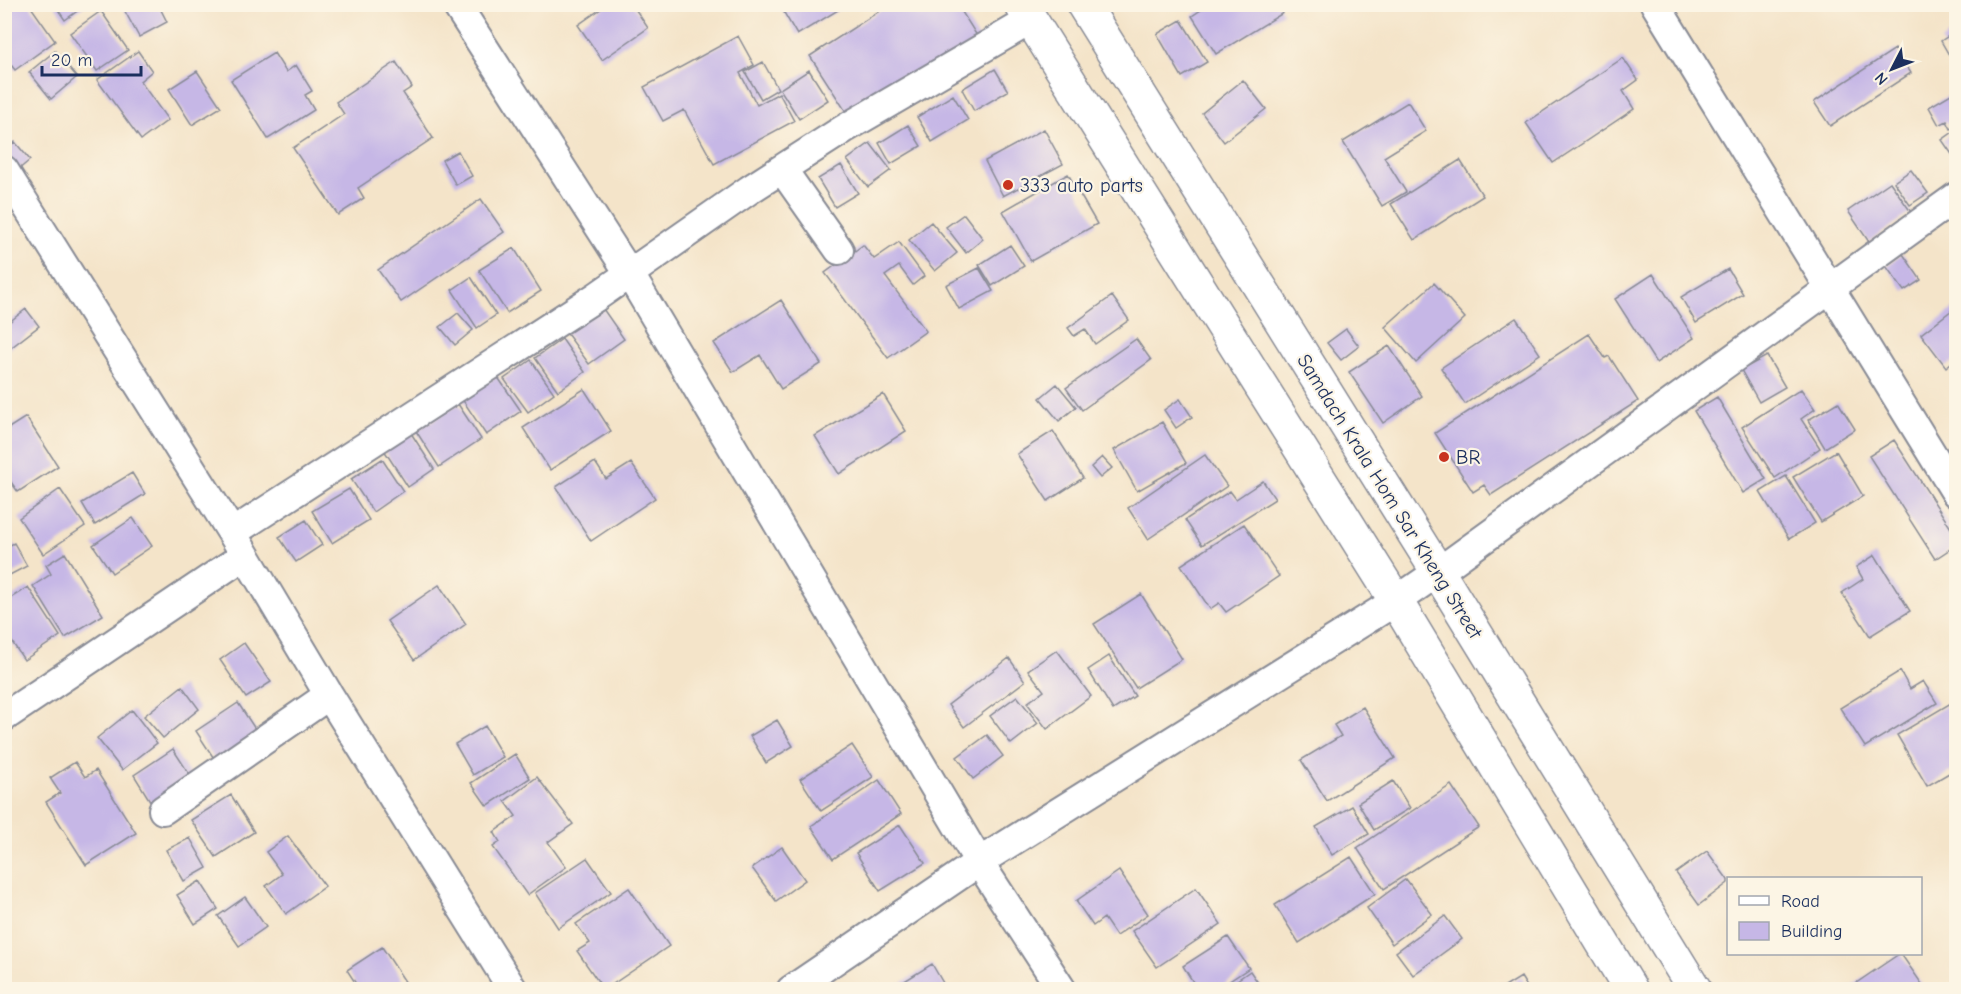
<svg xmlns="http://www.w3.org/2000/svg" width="1961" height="994" font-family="'Comic Neue',sans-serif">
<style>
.building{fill:#c6b7e6}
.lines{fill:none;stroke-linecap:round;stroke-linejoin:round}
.minor-casing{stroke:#888a94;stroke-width:32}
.tertiary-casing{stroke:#888a94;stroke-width:36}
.minor{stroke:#fff;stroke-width:28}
.tertiary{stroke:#fff;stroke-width:33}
.poi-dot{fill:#c8321e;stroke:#fcf5e5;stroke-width:2}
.labels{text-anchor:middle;stroke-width:4.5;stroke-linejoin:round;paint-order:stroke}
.poi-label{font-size:20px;fill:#1b2f5e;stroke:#fcf5e5;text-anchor:start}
.street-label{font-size:20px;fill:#1b2f5e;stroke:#fcf5e5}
</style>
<rect width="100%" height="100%" fill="#fcf5e5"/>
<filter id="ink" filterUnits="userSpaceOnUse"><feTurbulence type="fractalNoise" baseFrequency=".0167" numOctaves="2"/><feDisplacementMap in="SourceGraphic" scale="12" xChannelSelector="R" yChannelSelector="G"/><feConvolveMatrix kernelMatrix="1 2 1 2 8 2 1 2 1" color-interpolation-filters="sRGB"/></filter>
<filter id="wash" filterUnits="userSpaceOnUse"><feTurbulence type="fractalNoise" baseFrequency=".008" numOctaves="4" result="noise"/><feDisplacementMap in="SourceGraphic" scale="24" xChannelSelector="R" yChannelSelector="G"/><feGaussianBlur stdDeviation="1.35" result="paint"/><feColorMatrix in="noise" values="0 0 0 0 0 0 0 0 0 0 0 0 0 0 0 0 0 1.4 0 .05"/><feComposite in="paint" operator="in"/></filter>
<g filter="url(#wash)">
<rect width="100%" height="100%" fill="#f4e4c9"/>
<g id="blocks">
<!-- building -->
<path class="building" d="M 13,4 L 29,4 L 55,41 L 15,70 L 4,56 L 4,10 Z
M 54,4 L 87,4 L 65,20 Z
M 121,4 L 158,4 L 167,22 L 139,37 Z
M 608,4 L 632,4 L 648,28 L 602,60 L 578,25 Z
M 779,4 L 848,4 L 797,35 Z
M 890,4 L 957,4 L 979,39 L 852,121 L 810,56 Z
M 1210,4 L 1278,4 L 1283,13 L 1216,54 L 1192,16 Z
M 101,11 L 128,50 L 97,71 L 70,33 Z
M 1181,20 L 1207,62 L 1182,77 L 1157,34 Z
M 1956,31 L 1956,67 L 1941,41 Z
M 738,36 L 754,65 L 740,73 L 757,105 L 779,93 L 794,121 L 714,164 L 684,110 L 663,121 L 644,87 Z
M 1895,49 L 1911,73 L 1830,126 L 1814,102 Z
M 55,51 L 77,77 L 51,99 L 29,72 Z
M 138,51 L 152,71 L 140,81 L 168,120 L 141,140 L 97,80 Z
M 274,53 L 286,72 L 296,65 L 312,91 L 305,95 L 314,110 L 268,139 L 231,80 Z
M 1623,58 L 1638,80 L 1623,91 L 1634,109 L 1553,163 L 1526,123 Z
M 396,62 L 412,87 L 403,93 L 433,138 L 358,188 L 364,198 L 338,215 L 293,148 L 344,114 L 336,102 Z
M 763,62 L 778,89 L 761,99 L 745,72 Z
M 995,69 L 1008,91 L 974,111 L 962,89 Z
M 809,70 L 828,100 L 799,119 L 780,89 Z
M 197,71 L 221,107 L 192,125 L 169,89 Z
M 1243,80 L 1266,109 L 1224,142 L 1202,113 Z
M 1956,91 L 1956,126 L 1951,129 L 1947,121 L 1939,125 L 1929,107 Z
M 953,95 L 968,120 L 932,142 L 917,117 Z
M 1408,102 L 1426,131 L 1384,157 L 1406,192 L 1382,206 L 1343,142 Z
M 908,125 L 921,146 L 891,164 L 879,143 Z
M 1044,129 L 1063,164 L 1003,196 L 985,161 Z
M 1956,130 L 1956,160 L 1942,140 Z
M 15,142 L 30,160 L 12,175 L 4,166 L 4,151 Z
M 870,143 L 891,170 L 868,187 L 847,160 Z
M 458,151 L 472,176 L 456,185 L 442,160 Z
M 1460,160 L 1483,196 L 1414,240 L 1391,204 Z
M 841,165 L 858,193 L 835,207 L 818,179 Z
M 1911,170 L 1928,193 L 1910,205 L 1894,182 Z
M 1068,174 L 1097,224 L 1031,261 L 1003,211 Z
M 1890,182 L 1911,212 L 1869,242 L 1848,211 Z
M 481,199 L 504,232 L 401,302 L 378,270 Z
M 964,214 L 983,239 L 966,253 L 946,227 Z
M 931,222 L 957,253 L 935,271 L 909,240 Z
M 899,242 L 924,276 L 913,285 L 899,266 L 885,276 L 926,331 L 888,358 L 825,273 L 863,245 L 874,259 Z
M 1010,245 L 1024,266 L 992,286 L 979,265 Z
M 514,248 L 541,291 L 507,313 L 479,270 Z
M 1903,254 L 1921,280 L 1904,291 L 1886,266 Z
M 979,268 L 993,291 L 959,309 L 946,285 Z
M 1728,269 L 1743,294 L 1696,323 L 1681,297 Z
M 1653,274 L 1694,338 L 1656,363 L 1615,299 Z
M 471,277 L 496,315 L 477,328 L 452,290 Z
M 1434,283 L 1465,318 L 1416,363 L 1385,327 Z
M 1112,296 L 1129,320 L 1095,344 L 1085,329 L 1074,336 L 1068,328 Z
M 781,300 L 821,364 L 781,389 L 760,355 L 733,372 L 714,343 Z
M 601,306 L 624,339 L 589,364 L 565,331 Z
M 1956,307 L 1956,359 L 1946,367 L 1921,334 Z
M 26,309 L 39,326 L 4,353 L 4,326 Z
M 458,313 L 473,330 L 455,345 L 440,327 Z
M 1516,318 L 1540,354 L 1465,404 L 1441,368 Z
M 1346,329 L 1359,346 L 1341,360 L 1327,343 Z
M 1589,334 L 1605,358 L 1609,356 L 1638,401 L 1491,495 L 1484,485 L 1473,492 L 1435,433 Z
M 562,339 L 585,372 L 558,391 L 535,358 Z
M 1136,339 L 1151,360 L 1082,410 L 1066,388 Z
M 1389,346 L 1422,396 L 1383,423 L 1349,372 Z
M 1767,356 L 1785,387 L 1759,402 L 1741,370 Z
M 531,360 L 554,393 L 528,412 L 504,379 Z
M 497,376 L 521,411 L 486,435 L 462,399 Z
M 1057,384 L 1076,407 L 1059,421 L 1040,398 Z
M 584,389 L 611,431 L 550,470 L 523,428 Z
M 1801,389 L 1815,409 L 1801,419 L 1820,448 L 1775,478 L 1742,427 Z
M 883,394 L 906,431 L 839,474 L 815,436 Z
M 1717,397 L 1766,479 L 1743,493 L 1694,411 Z
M 1180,399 L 1192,417 L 1176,428 L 1164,410 Z
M 1838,402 L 1855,429 L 1825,448 L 1808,420 Z
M 458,404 L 481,439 L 439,467 L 416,431 Z
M 26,417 L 58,466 L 18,492 L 4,472 L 4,431 Z
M 1162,422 L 1186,463 L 1137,491 L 1114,450 Z
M 1053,431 L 1083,478 L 1048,501 L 1017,454 Z
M 411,433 L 434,469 L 408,487 L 384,450 Z
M 1894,440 L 1956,536 L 1956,545 L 1935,559 L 1869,456 Z
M 1836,451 L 1863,496 L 1821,522 L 1793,477 Z
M 1205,455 L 1227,486 L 1148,539 L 1128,508 Z
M 1102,457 L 1112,468 L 1100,478 L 1091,467 Z
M 382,459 L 403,491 L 373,512 L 351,479 Z
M 595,462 L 606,479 L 631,463 L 655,498 L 591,541 L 556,487 Z
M 132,473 L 145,494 L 95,525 L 82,503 Z
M 1786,476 L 1815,523 L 1789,539 L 1760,492 Z
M 1263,481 L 1275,499 L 1202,545 L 1185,520 L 1230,491 L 1236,499 Z
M 60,489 L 85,526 L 43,554 L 19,518 Z
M 349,489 L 369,520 L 332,543 L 312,511 Z
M 133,518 L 152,546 L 112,573 L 93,545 Z
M 306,520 L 322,545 L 296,562 L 279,537 Z
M 1244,524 L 1279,576 L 1226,612 L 1219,603 L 1210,609 L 1181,565 Z
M 14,543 L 27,566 L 4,578 L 4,548 Z
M 65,553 L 103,615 L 65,638 L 33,586 L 51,574 L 46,565 Z
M 1875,555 L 1910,611 L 1870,636 L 1842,593 L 1863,579 L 1856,567 Z
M 439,585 L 466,624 L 414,660 L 387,621 Z
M 28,587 L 60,636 L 24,660 L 4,630 L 4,602 Z
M 1141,594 L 1182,659 L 1136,688 L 1094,624 Z
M 244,643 L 271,682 L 246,698 L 220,660 Z
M 1057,650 L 1091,696 L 1047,729 L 1027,703 L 1044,691 L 1028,670 Z
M 1109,656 L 1135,696 L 1113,710 L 1088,670 Z
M 1009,658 L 1025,681 L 964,727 L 948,705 Z
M 1900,671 L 1910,689 L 1923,681 L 1937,703 L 1865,747 L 1840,708 Z
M 182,686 L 199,709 L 163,738 L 144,716 Z
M 1017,696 L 1038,723 L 1011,744 L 990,716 Z
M 1956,700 L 1956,769 L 1927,786 L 1897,735 Z
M 238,703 L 259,735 L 217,763 L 196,731 Z
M 1363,707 L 1395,758 L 1327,801 L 1301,760 L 1341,736 L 1334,725 Z
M 132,710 L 157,743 L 122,770 L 97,738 Z
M 777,720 L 793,746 L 766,763 L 750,736 Z
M 485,726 L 503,757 L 473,775 L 455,744 Z
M 987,735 L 1003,756 L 973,779 L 957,757 Z
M 852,745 L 873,777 L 821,811 L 800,779 Z
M 173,749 L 192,778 L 152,804 L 134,775 Z
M 515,754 L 530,778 L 487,806 L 471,783 Z
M 75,762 L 85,777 L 96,770 L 136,833 L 86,865 L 46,802 L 60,793 L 50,778 Z
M 537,777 L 573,824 L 548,842 L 566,867 L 527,895 L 493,847 L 500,842 L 494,832 L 516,816 L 505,801 Z
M 879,780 L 901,814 L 833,859 L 811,826 Z
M 1393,781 L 1410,808 L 1374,830 L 1358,803 Z
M 1451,785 L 1479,827 L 1384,889 L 1357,848 Z
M 231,795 L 254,832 L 216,857 L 191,820 Z
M 1352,806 L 1369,834 L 1332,855 L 1316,827 Z
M 900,825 L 925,863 L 880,891 L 856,853 Z
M 288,836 L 325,886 L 286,914 L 266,886 L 282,874 L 266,852 Z
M 190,838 L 207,868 L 184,881 L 166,850 Z
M 782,847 L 805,880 L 776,901 L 752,868 Z
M 1707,851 L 1728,880 L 1728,883 L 1699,905 L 1676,873 Z
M 1351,857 L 1375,894 L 1299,943 L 1275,905 Z
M 587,858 L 611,892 L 558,928 L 535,893 Z
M 1119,871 L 1148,914 L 1116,936 L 1104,918 L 1093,926 L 1076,901 Z
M 1406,879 L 1432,914 L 1392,944 L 1367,908 Z
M 200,881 L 218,909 L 195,924 L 177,895 Z
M 629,888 L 669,946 L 604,990 L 577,951 L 590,943 L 576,924 Z
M 1196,888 L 1221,924 L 1157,967 L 1132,931 Z
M 245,897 L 266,927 L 239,946 L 218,916 Z
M 1445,916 L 1462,939 L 1413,975 L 1396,952 Z
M 1228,937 L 1249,968 L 1216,990 L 1198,990 L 1183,966 Z
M 382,947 L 408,986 L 402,990 L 360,990 L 347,970 Z
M 1899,954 L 1901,954 L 1926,990 L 1846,990 Z
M 932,964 L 947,990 L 890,990 Z
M 1250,971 L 1263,990 L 1223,990 Z
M 1521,977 L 1529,990 L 1500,990 Z"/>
</g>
</g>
<g filter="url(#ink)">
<use href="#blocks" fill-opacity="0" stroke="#888a94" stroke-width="1.5"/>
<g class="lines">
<!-- minor casing -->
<g class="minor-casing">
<path id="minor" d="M 456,4 L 629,273 L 979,862 L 1062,990
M 1655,4 L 1956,493
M 782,169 L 839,250
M 4,170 L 232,533 L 329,695 L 513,990
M 232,533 L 596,297 L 749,190 L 844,129 L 1031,20
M 4,717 L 245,555
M 163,810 L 329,695
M 791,990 L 979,862 L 1396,601 L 1438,572 L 1956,197"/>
</g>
<!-- tertiary casing -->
<g class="tertiary-casing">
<path id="tertiary" d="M 1021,4 L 1396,601 L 1631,990
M 1083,4 L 1438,572 L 1695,990"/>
</g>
<!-- minor -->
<use href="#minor" class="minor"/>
<!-- tertiary -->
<use href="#tertiary" class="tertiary"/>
</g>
</g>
<!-- markers -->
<g class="poi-dot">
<circle cx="1008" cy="185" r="6"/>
<circle cx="1444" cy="457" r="6"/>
</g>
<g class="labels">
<!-- poi labels -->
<g class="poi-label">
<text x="1020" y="192">333 auto parts</text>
<text x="1456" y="464">BR</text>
</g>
<!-- street labels -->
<g class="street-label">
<text transform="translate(1390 496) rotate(58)" y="7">Samdach Krala Hom Sar Kheng Street</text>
</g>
</g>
<!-- margin -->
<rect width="1961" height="994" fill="none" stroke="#fcf5e5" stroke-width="24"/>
<!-- legend -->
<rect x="1727" y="877" width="195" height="78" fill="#fcf5e5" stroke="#a2a6af" stroke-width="1.5"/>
<rect x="1739" y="896" width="30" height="9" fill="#ffffff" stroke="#a2a6af" stroke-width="1.5"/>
<text x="1781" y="907" font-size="18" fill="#1b2f5e">Road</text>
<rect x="1739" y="922" width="30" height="18" fill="#c6b7e6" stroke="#a2a6af" stroke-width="1.5"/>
<text x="1781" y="937" font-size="18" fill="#1b2f5e">Building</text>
<!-- north arrow -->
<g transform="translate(1892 69) rotate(228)" stroke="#fcf5e5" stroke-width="4.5" paint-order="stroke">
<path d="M0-4.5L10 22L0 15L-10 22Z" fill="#1b2f5e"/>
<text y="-9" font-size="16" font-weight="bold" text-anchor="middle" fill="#1b2f5e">N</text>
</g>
<!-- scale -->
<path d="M42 66v9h99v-9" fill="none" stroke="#1b2f5e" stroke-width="3"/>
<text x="51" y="66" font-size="18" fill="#1b2f5e" stroke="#fcf5e5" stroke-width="4.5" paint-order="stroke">20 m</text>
</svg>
